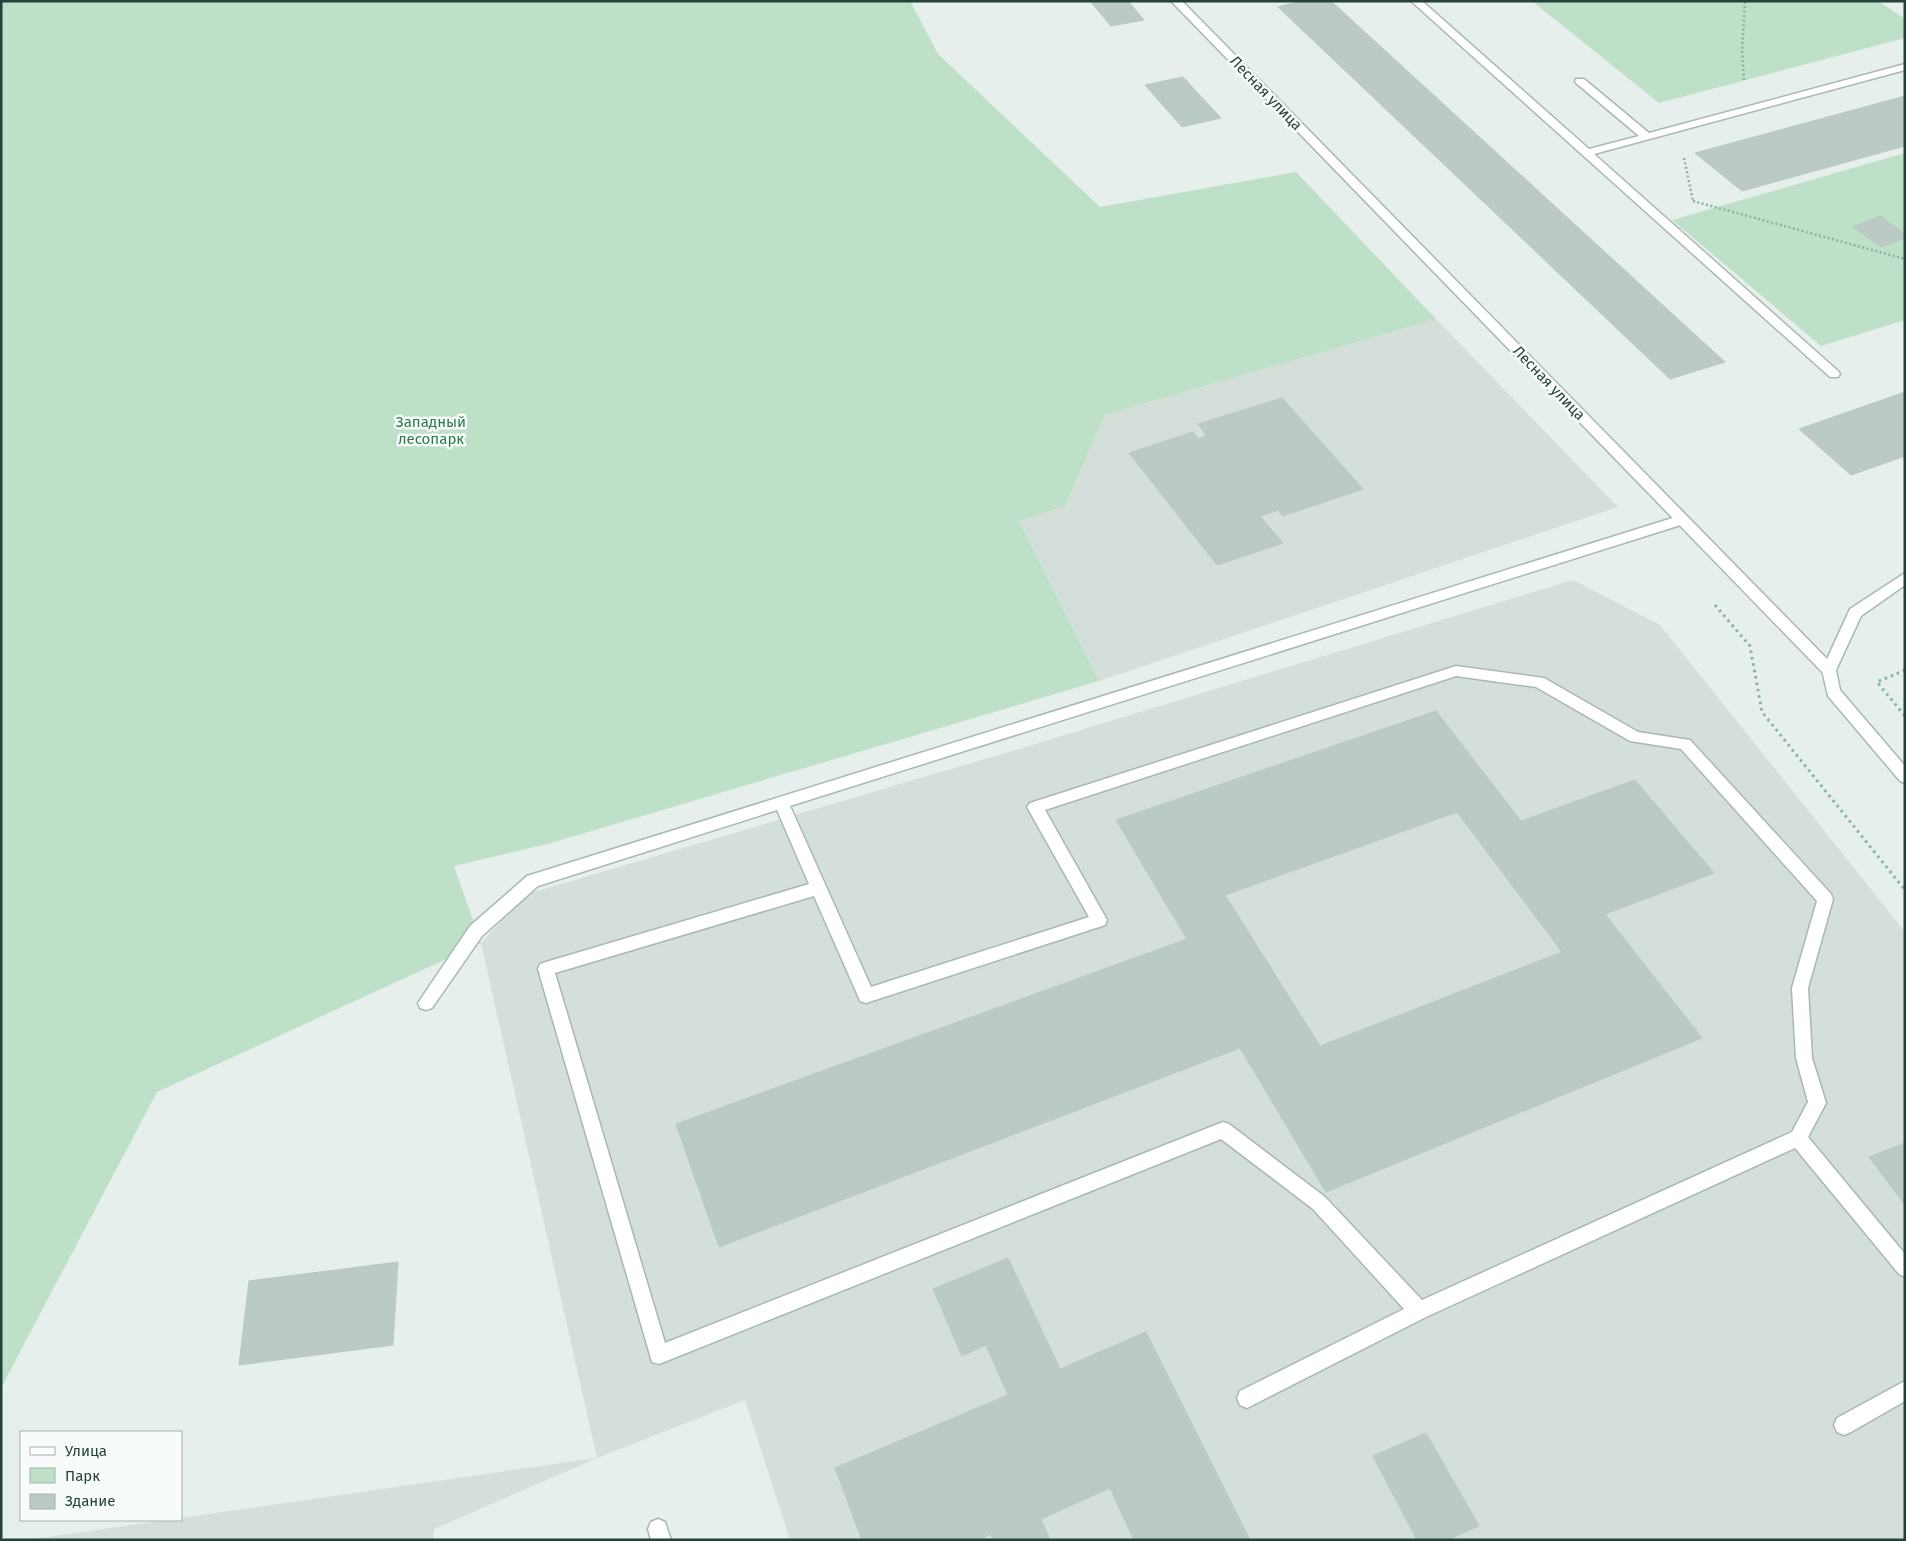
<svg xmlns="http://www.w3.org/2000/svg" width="1906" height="1541" font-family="'Fira Sans',sans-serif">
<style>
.built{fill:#d4dfda}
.green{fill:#bfe0c8}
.building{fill:#bbcac4;stroke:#b8c9c2;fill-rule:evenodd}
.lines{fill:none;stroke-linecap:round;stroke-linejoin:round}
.lane-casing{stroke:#a8b8b2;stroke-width:3}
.street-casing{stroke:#a8b8b2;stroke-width:3}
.secondary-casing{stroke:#a4bbb3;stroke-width:3}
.path-far1{stroke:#86b3a5;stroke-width:2.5;stroke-dasharray:2 2.5;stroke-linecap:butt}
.path{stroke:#86b3a5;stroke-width:3;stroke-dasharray:2.5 4;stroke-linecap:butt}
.lane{fill:#fff;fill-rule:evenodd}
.street{fill:#fff;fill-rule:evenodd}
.secondary{fill:#fff;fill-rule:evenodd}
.labels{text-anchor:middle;stroke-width:5;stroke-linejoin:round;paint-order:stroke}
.street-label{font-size:15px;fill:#24423a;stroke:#f7fbf9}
.park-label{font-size:15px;fill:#2d7a4b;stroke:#f7fbf9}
</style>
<rect width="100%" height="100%" fill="#e6efeb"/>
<!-- built -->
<path class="built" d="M 1436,319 L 1618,507 L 1099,681 L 1019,521 L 1065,506 L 1105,415 Z
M 1573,580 L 1660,625 L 1905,932 L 1905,1540 L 790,1540 L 745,1400 L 597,1458 L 434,1529 L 433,1540 L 27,1540 L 167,1520 L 181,1520 L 181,1518 L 597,1458 L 481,943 L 527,894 L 1019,749 Z"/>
<!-- green -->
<path class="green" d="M 1,1 L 910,1 L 938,54 L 1100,207 L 1296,172 L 1436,319 L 1105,415 L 1065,506 L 1019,521 L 1099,681 L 551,843 L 454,866 L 481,943 L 157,1092 L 1,1388 Z
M 1532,1 L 1878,1 L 1905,19 L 1905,38 L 1659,103 Z
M 1905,153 L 1905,320 L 1821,346 L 1672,220 Z"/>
<!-- building -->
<path class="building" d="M 1090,1 L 1128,1 L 1144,20 L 1111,26 Z
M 1302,1 L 1331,1 L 1725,362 L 1670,379 L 1278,7 Z
M 1183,77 L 1221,118 L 1182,127 L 1145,85 Z
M 1905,96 L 1905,146 L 1742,191 L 1695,153 Z
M 1880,216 L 1905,234 L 1905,238 L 1881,247 L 1853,227 Z
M 1905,392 L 1905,456 L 1851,475 L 1799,429 Z
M 1282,398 L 1363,489 L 1283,516 L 1278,510 L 1260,516 L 1283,543 L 1217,565 L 1129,453 L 1193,432 L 1198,439 L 1207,436 L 1198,424 Z
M 1436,711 L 1521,821 L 1635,780 L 1714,873 L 1605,914 L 1702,1038 L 1326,1192 L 1240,1048 L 719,1247 L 676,1124 L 1187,939 L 1116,820 ZM 1457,812 L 1562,952 L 1320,1046 L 1225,895 Z
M 1905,1143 L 1905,1205 L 1869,1157 Z
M 1008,1258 L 1060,1369 L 1146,1332 L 1250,1540 L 1134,1540 L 1110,1488 L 1041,1519 L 1050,1540 L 993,1540 L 991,1534 L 978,1540 L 862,1540 L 835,1468 L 1008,1395 L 986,1345 L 962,1356 L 933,1289 Z
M 398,1262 L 393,1345 L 239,1365 L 249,1281 Z
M 1426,1433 L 1479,1526 L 1447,1540 L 1417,1540 L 1373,1456 Z"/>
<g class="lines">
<!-- lane casing -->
<g class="lane-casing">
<path id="lane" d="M 1411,1 L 1422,1 L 1589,149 L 1639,136 L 1576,83 L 1575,81 L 1576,79 L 1584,79 L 1649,133 L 1905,64 L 1905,70 L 1594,154 L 1838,371 L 1840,374 L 1838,377 L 1830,377 Z
M 1682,515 L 1687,517 L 1689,520 L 1687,523 L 790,806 L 871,987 L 1089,917 L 1027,807 L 1030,803 L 1456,666 L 1544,678 L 1638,732 L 1690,740 L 1831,894 L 1833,899 L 1808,988 L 1812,1058 L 1826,1103 L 1808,1137 L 1905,1254 L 1905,1277 L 1899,1274 L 1795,1148 L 1426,1317 L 1247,1408 L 1240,1405 L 1237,1398 L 1240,1391 L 1404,1309 L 1313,1209 L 1221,1139 L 659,1364 L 652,1362 L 650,1355 L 538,969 L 540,964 L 546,962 L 809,884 L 777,810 L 538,886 L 482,936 L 432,1008 L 426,1010 L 420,1008 L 418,1003 L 470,926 L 527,876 ZM 1456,676 L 1536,687 L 1630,741 L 1681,749 L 1817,901 L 1792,988 L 1796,1058 L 1808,1102 L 1792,1132 L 1422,1300 L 1325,1197 L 1229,1124 L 1223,1122 L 665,1343 L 555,973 L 814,896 L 858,996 L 860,1001 L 866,1003 L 1099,927 L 1105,925 L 1107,920 L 1045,810 Z
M 1905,1381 L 1905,1401 L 1851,1432 L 1844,1435 L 1837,1432 L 1834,1425 L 1837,1418 Z
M 658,1519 L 665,1522 L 671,1540 L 651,1540 L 648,1529 L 651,1522 Z"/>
</g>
<!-- street casing -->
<g class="street-casing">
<path id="street" d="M 1171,1 L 1182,1 L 1834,666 L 1836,670 L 1834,674 L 1829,675 L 1824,674 Z"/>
</g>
<!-- secondary casing -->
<g class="secondary-casing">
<path id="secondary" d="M 1905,573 L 1905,585 L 1861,616 L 1836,670 L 1840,690 L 1905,766 L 1905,783 L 1900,781 L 1828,696 L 1822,670 L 1850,609 Z"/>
</g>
<!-- path-far1 -->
<path class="path-far1" d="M 1744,80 L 1742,50 L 1745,1
M 1684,158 L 1693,201
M 1693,201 L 1905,259"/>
<!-- path -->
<path class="path" d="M 1715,605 L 1750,646 L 1762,712 L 1905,890
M 1905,670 L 1877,682 L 1905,716"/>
<!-- lane -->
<use href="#lane" class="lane"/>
<!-- street -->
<use href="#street" class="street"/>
<!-- secondary -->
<use href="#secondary" class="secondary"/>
</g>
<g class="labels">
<!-- street labels -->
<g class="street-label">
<text transform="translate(1266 93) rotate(46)" y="5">Лесная улица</text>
<text transform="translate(1549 383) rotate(46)" y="5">Лесная улица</text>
</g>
<!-- park labels -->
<g class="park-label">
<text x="431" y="427">Западный<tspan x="431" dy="17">лесопарк</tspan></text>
</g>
</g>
<!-- border -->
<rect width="1906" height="1541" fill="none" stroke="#24423a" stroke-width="5"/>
<!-- legend -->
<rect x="20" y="1431" width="162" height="90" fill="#f7fbf9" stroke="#a3b1ad"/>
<rect x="30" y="1447" width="25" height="8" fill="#ffffff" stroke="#a3b1ad"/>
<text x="65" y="1456" font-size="15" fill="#24423a">Улица</text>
<rect x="30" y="1468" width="25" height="15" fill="#bfe0c8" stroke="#a3b1ad"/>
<text x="65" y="1481" font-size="15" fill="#24423a">Парк</text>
<rect x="30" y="1494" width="25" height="15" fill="#bbcac4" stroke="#a3b1ad"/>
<text x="65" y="1506" font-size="15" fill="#24423a">Здание</text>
</svg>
